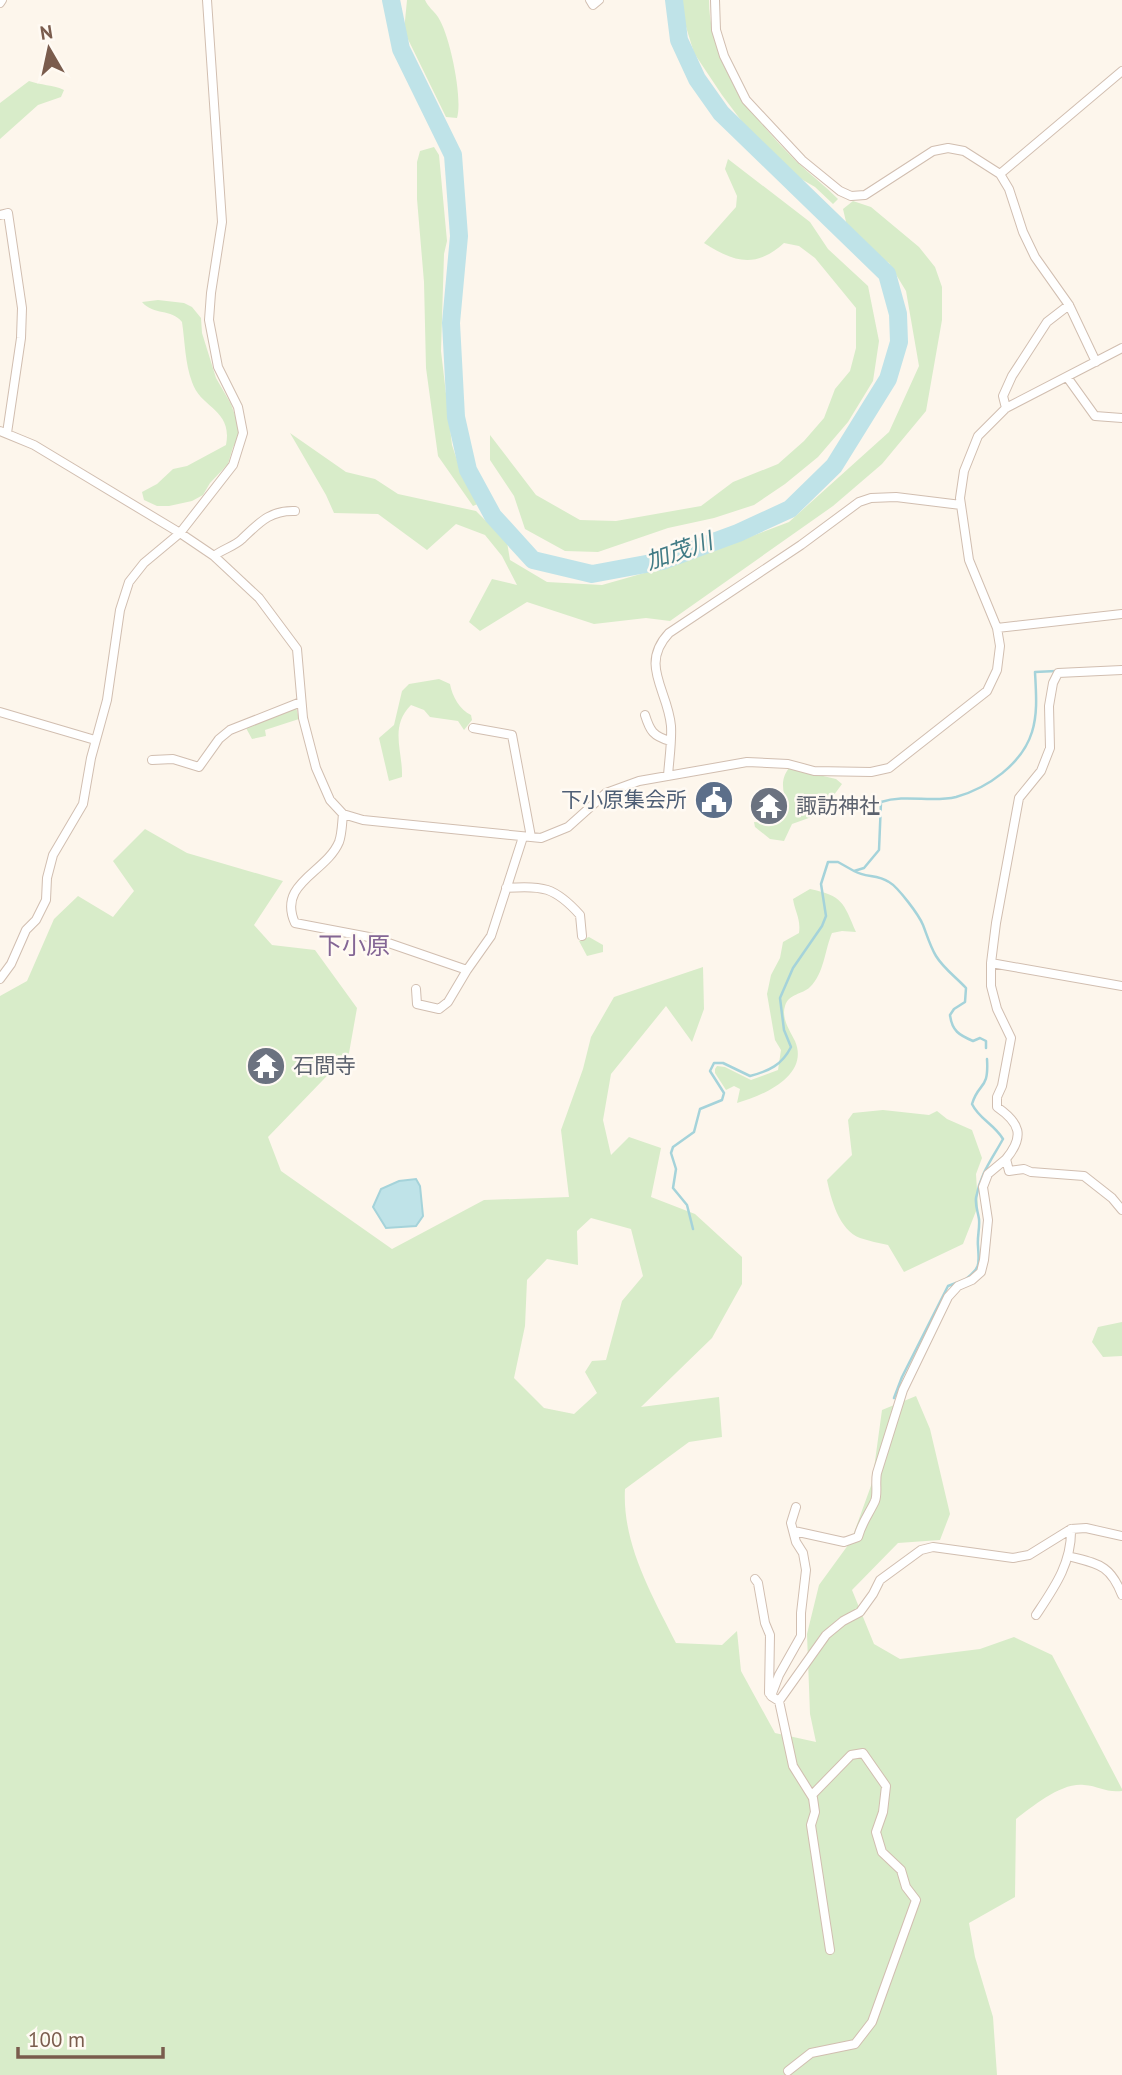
<svg xmlns="http://www.w3.org/2000/svg" width="1122" height="2075" font-family="'PT Sans','Noto Sans JP',sans-serif">
<style>
.green{fill:#d8ecc9;fill-rule:evenodd}
.water{fill:#bfe3e8;stroke:#a5d3da;stroke-width:2}
.lines{fill:none;stroke-linecap:round;stroke-linejoin:round}
.stream{stroke:#a5d3da;stroke-width:2.5}
.river{stroke:#bfe3e8;stroke-width:18}
.street-casing{stroke:#d1beb0;stroke-width:10}
.street{stroke:#fff;stroke-width:8}
.labels{text-anchor:middle;stroke-width:5;stroke-linejoin:round;paint-order:stroke}
.service-label{font-size:21px;fill:#4e5e75;stroke:#fffaf3;text-anchor:end}
.worship-label{font-size:21px;fill:#5b616d;stroke:#fffaf3;text-anchor:start}
.water-label{font-size:23px;font-style:italic;fill:#437c86;stroke:#fffaf3}
.quarter-label{font-size:24px;fill:#846695;stroke:#fffaf3}
</style>
<rect width="100%" height="100%" fill="#fdf6ec"/>
<!-- green -->
<path class="green" d="M 407,0 L 425,0 C 428,7 434,11 438,17 C 450,35 463,99 457,118 L 446,117 L 404,31 Z
M 681,0 L 709,0 C 709,63 754,120 797,162 C 811,175 825,186 838,199 L 833,204 L 815,187 L 789,172 L 755,139 L 722,95 L 694,53 L 683,17 Z
M 29,81 C 40,85 54,85 64,90 L 61,97 L 38,105 L 0,139 L 0,103 Z
M 434,147 L 439,155 L 447,241 L 444,254 L 441,351 L 452,445 L 457,460 L 480,503 L 473,506 L 438,456 L 426,368 L 424,282 L 417,199 L 417,162 L 420,151 Z
M 728,159 L 810,222 L 828,249 L 868,286 L 879,341 L 873,381 L 848,422 L 818,457 L 785,484 L 754,505 L 714,518 L 668,528 L 598,552 L 565,551 L 525,529 L 514,496 L 490,460 L 490,435 L 536,495 L 580,520 L 616,521 L 701,506 L 733,482 L 778,464 L 804,441 L 824,418 L 835,389 L 850,371 L 856,348 L 856,308 L 815,258 L 799,246 L 784,243 C 755,269 734,262 704,243 L 736,207 L 737,196 L 725,169 Z
M 853,201 L 871,207 L 919,247 L 935,267 L 942,287 L 942,320 L 926,411 L 882,464 L 833,506 L 670,621 L 646,618 L 594,624 L 527,602 L 480,631 L 469,622 L 492,579 L 517,585 L 502,556 L 485,535 L 456,524 L 427,550 L 378,514 L 334,513 L 326,495 L 290,433 L 346,472 L 375,479 L 398,494 L 476,511 L 507,542 L 510,560 L 547,582 L 602,585 L 690,560 L 789,522 L 889,432 L 919,366 L 906,291 L 889,263 L 863,246 L 847,226 L 843,209 Z
M 158,300 L 184,303 L 192,307 L 201,318 L 202,333 L 216,378 L 231,404 L 239,427 L 238,439 L 233,447 L 228,464 L 210,483 L 203,495 L 192,501 L 169,506 L 157,506 L 144,500 L 142,492 L 157,484 L 173,469 L 187,466 L 226,445 C 233,409 201,409 192,382 C 185,363 185,342 182,322 C 171,308 154,316 142,302 Z
M 439,679 L 450,684 C 452,696 460,710 471,715 L 472,720 L 464,730 L 458,721 L 430,717 L 424,710 L 411,705 C 389,727 403,751 402,777 L 389,781 L 379,738 L 394,725 L 402,691 L 409,684 Z
M 296,707 L 299,719 L 265,730 L 266,736 L 252,739 L 246,728 Z
M 789,768 L 836,779 L 842,784 L 820,814 L 792,824 L 784,841 L 770,839 L 755,827 L 754,822 L 771,823 L 783,814 L 786,805 C 784,792 779,781 789,768 Z
M 145,829 L 187,853 L 283,881 L 254,925 L 272,945 L 315,950 L 357,1008 L 349,1053 L 268,1137 L 281,1171 L 392,1249 L 484,1200 L 569,1197 L 561,1130 L 583,1069 L 591,1037 L 614,997 L 703,967 L 704,1009 L 692,1042 L 666,1006 L 611,1074 L 603,1120 L 611,1155 L 629,1137 L 661,1148 L 651,1197 L 695,1214 L 742,1257 L 742,1284 L 712,1338 L 641,1407 L 719,1397 L 722,1437 L 689,1442 L 625,1489 C 622,1544 652,1595 676,1643 L 722,1645 L 737,1631 L 741,1671 L 775,1733 L 816,1742 L 810,1714 L 807,1634 L 819,1585 L 851,1541 L 872,1483 L 882,1410 L 916,1396 L 930,1429 L 950,1514 L 940,1540 L 898,1543 L 852,1590 L 874,1644 L 900,1659 L 980,1649 L 1014,1637 L 1052,1655 L 1122,1789 L 1122,1791 C 1106,1793 1099,1786 1084,1785 C 1062,1782 1033,1806 1016,1819 L 1015,1897 L 969,1923 L 975,1957 L 993,2017 L 997,2075 L 0,2075 L 0,996 L 27,981 L 54,919 L 78,896 L 113,917 L 134,891 L 113,861 ZM 591,1218 L 631,1229 L 643,1276 L 622,1301 L 606,1360 L 592,1361 L 585,1372 L 597,1393 L 574,1414 L 544,1408 L 514,1378 L 525,1326 L 527,1280 L 547,1259 L 578,1265 L 577,1231 Z
M 810,889 C 843,896 843,902 856,932 L 842,931 L 832,933 C 825,949 824,974 810,987 C 802,995 789,993 785,1006 C 781,1018 790,1031 795,1041 C 810,1076 762,1096 737,1103 L 740,1089 L 734,1086 L 726,1090 L 715,1073 L 715,1069 L 717,1066 L 725,1067 L 751,1080 L 778,1070 L 781,1050 L 775,1040 L 767,994 L 771,975 L 780,958 L 783,942 L 799,933 C 801,919 795,912 793,899 Z
M 589,937 L 603,945 L 603,952 L 587,956 L 579,941 Z
M 883,1110 L 929,1115 L 937,1111 L 947,1119 L 972,1130 L 982,1158 L 976,1174 L 978,1206 L 963,1244 L 904,1272 L 888,1245 C 879,1243 869,1241 860,1238 C 839,1230 831,1199 827,1180 L 852,1155 L 848,1120 L 853,1113 Z
M 1122,1322 L 1122,1356 L 1103,1357 L 1092,1342 L 1098,1327 Z"/>
<!-- water -->
<path class="water" d="M 416,1179 L 420,1186 L 423,1216 L 416,1226 L 386,1228 L 373,1207 L 381,1189 L 399,1181 Z"/>
<g class="lines">
<!-- stream -->
<path class="stream" d="M 854,871 C 866,878 877,874 889,882 C 898,887 919,915 923,925 C 927,935 930,946 936,956 C 944,969 956,977 966,988 L 965,1002 L 954,1009 L 950,1015 C 952,1031 959,1035 973,1041 L 980,1038 L 986,1041 L 986,1048
M 693,1229 L 687,1205 L 673,1188 L 676,1169 L 671,1153 L 673,1147 L 694,1132 L 700,1109 L 722,1100 L 724,1093 L 710,1071 L 714,1063 L 723,1063 L 750,1076 C 769,1071 782,1065 791,1047 L 784,1030 L 780,998 L 793,968 L 822,926 L 826,916 L 821,884 L 828,862 L 838,862 L 854,871 L 864,868 L 879,850 L 881,802 C 906,794 932,803 956,797 C 988,788 1022,764 1032,732 C 1038,713 1036,692 1035,672 L 1056,671
M 966,1279 C 981,1267 979,1264 978,1246 C 977,1237 980,1228 979,1219 C 978,1212 975,1205 976,1198 C 980,1174 992,1159 1003,1139 C 994,1124 979,1119 972,1104 C 979,1081 989,1091 987,1059
M 894,1398 L 902,1377 L 948,1286 L 956,1283"/>
<!-- river -->
<path class="river" d="M 391,0 L 401,49 L 453,155 L 459,236 L 451,323 L 456,417 L 468,470 L 493,516 L 533,560 L 592,574 L 662,561 L 738,533 L 790,509 L 834,466 L 888,379 L 899,342 L 898,314 L 887,274 L 721,113 L 697,79 L 679,40 L 674,0"/>
<!-- street casing -->
<g class="street-casing">
<path id="street" d="M 590,0 L 593,5 L 599,0
M 715,0 L 716,30 L 724,56 L 746,100 L 802,160 L 840,191 L 851,196 L 865,195 L 933,151 L 948,148 L 964,151 L 1000,174 L 1009,189 L 1023,232 L 1035,257 L 1069,305 L 1096,362
M 0,3 L 2,0
M 1000,174 L 1122,71
M 0,215 L 8,213 L 22,308 L 21,338 L 7,433
M 1067,377 L 1095,416 L 1122,418
M 1006,408 L 1003,396 L 1012,376 L 1047,322 L 1069,305
M 0,431 L 34,445 L 180,533 L 214,556 L 259,598 L 297,649 L 303,718 L 316,768 L 330,800 L 343,814 L 363,820 L 541,838 L 568,827 L 606,793 L 639,781 L 747,762 L 788,764 L 814,771 L 871,772 L 889,768 L 987,691 L 997,670 L 1000,646 L 997,628 L 969,560 L 960,498 L 964,471 L 978,436 L 1006,408 L 1122,348
M 214,556 C 223,549 235,546 242,539 C 259,523 270,510 295,511
M 997,628 L 1122,614
M 1122,670 L 1058,673 L 1053,683 L 1049,706 L 1050,748 L 1041,771 L 1019,798 L 996,923 L 991,963 L 991,986 L 997,1009 L 1011,1038 L 1002,1086 L 997,1097 L 997,1107 C 1020,1123 1025,1136 1006,1159 L 1009,1171 L 1024,1169 L 1031,1172 L 1084,1176 L 1112,1198 L 1122,1210
M 0,712 L 95,740
M 645,715 C 650,731 653,736 670,741
M 473,728 L 512,735 L 531,837
M 152,760 L 173,759 L 199,767 L 219,739 L 230,730 L 301,702
M 668,776 C 669,760 672,742 671,726 C 668,690 639,665 669,633 L 801,545 L 859,502 L 871,498 L 896,497 L 961,505
M 343,814 C 342,823 342,834 339,842 C 326,873 277,883 295,923 L 374,938 L 467,970 L 491,936 L 523,837
M 506,888 C 542,885 555,887 580,915 L 582,936
M 991,963 L 1122,986
M 0,979 L 11,964 L 26,930 L 36,920 L 46,900 L 47,878 L 53,855 L 83,804 L 91,758 L 107,700 L 120,610 L 129,582 L 144,563 L 180,533 L 233,465 L 243,433 L 238,407 L 218,367 L 209,320 L 211,293 L 222,222 L 207,0
M 416,989 L 417,1004 L 439,1009 L 448,1002 L 467,970
M 796,1507 L 791,1523 L 796,1542 L 803,1553 L 806,1570 L 801,1613 L 801,1636 L 779,1675 L 771,1696 L 779,1701 L 793,1766 L 813,1798 L 815,1812 L 811,1825 L 830,1950
M 794,1531 L 844,1542 L 858,1537 C 862,1522 869,1514 875,1501 C 878,1494 875,1482 877,1473 L 903,1390 L 948,1297 L 958,1286 L 972,1280 L 981,1272 L 984,1260 L 988,1220 L 983,1187 L 988,1174 L 1006,1159
M 1068,1556 C 1098,1564 1110,1564 1122,1595
M 755,1579 L 758,1583 L 765,1623 L 770,1635 L 769,1693
M 1036,1615 C 1054,1588 1072,1563 1071,1529 L 1086,1528 L 1122,1536
M 779,1701 L 826,1635 L 843,1621 L 860,1612 L 873,1594 L 880,1580 L 921,1550 L 933,1547 L 1013,1558 L 1029,1555 L 1071,1529
M 788,2071 L 811,2053 L 855,2044 L 872,2022 L 916,1900 L 906,1887 L 901,1870 L 882,1852 L 876,1832 L 883,1812 L 886,1786 L 863,1753 L 851,1755 L 812,1795"/>
</g>
<!-- street -->
<use href="#street" class="street"/>
</g>
<!-- icons -->
<defs>
<g id="civic-disc" transform="scale(2.0125)"><circle r="9.5" fill="#5c6f8a" stroke="#fffaf3"/><path d="M-.6-6.5H3V-4.5H.6V-3L4-1V1h2V6H-6V1h2V-1L-.6-3ZM-1.2 2.5V6h2.4V2.5Z" fill="#fff"/></g>
<g id="temple-disc" transform="scale(2.0125)"><circle r="9.5" fill="#6b7280" stroke="#fffaf3"/><path d="M0-6L5-2H3V0L6.5 2.5H4V6H1.5V3h-3V6H-4V2.5H-6.5L-3 0V-2H-5Z" fill="#fff"/></g>
</defs>
<g fill-rule="evenodd">
<use href="#civic-disc" x="714" y="800"/>
<use href="#temple-disc" x="769" y="806"/>
<use href="#temple-disc" x="266" y="1066"/>
</g>
<g class="labels">
<!-- service labels -->
<g class="service-label">
<text x="687" y="807">下小原集会所</text>
</g>
<!-- worship labels -->
<g class="worship-label">
<text x="796" y="813">諏訪神社</text>
<text x="293" y="1073">石間寺</text>
</g>
<!-- water labels -->
<g class="water-label">
<text transform="translate(679 551) rotate(-19)" y="8">加茂川</text>
</g>
<!-- quarter labels -->
<g class="quarter-label">
<text x="354" y="954">下小原</text>
</g>
</g>
<!-- north arrow -->
<g transform="translate(49 49) rotate(351)" stroke="#fffaf3" stroke-width="5" paint-order="stroke">
<path d="M0-5L12 26L0 18L-12 26Z" fill="#7a5c4d"/>
<text y="-10" font-size="19" font-weight="bold" text-anchor="middle" fill="#7a5c4d">N</text>
</g>
<!-- scale -->
<path d="M18 2047v10h145v-10" fill="none" stroke="#7a5c4d" stroke-width="3.5"/>
<text x="28" y="2047" font-size="21" fill="#7a5c4d" stroke="#fffaf3" stroke-width="5" paint-order="stroke">100 m</text>
</svg>
